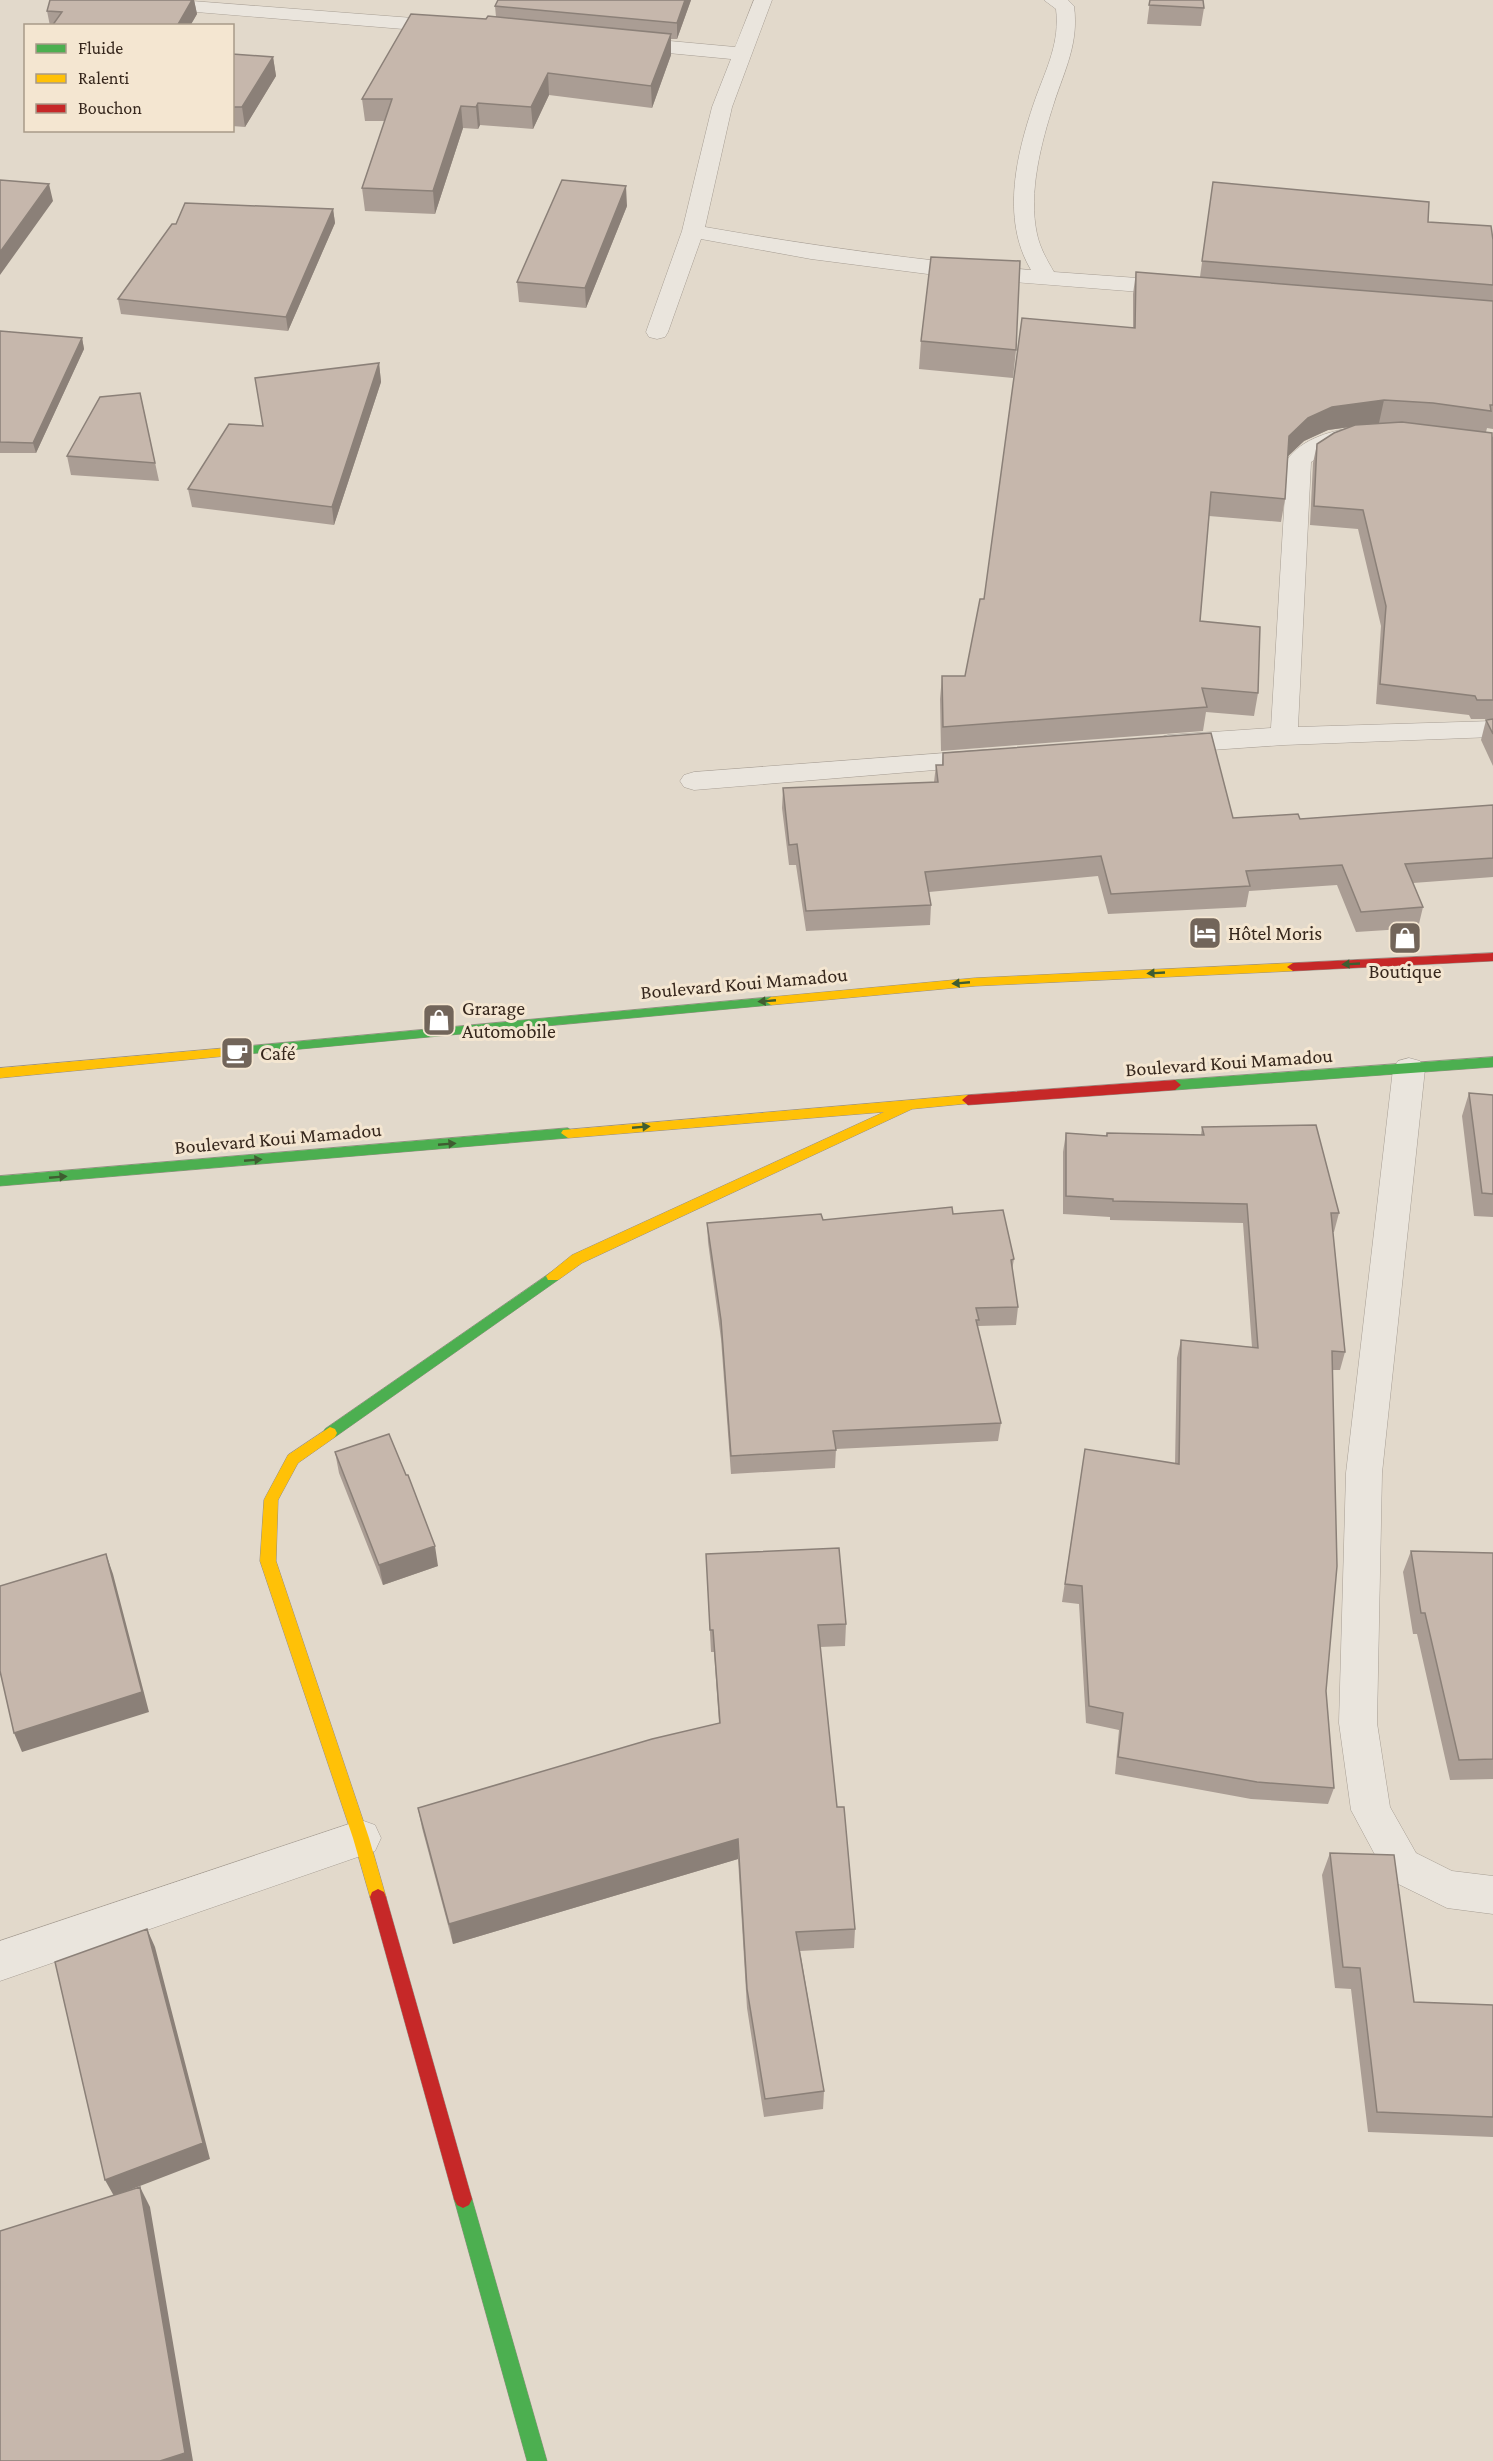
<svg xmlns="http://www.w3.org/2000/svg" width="1493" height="2461" font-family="'Crimson Pro',serif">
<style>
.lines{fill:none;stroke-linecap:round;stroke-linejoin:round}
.street-casing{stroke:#a79e94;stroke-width:1}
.fast-casing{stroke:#978e85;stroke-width:1}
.slow-casing{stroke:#978e85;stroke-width:1}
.jam-casing{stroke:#978e85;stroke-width:1}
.street{fill:#eae5dd;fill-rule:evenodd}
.fast{fill:#4caf50;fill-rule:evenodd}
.slow{fill:#ffc107;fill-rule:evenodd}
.jam{fill:#c62828;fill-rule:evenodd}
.wall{fill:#aa9d94}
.shaded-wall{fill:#8b8078}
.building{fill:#c6b7ac;stroke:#8b8078;stroke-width:1.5}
.oneway{fill:#3f5d31}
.labels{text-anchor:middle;stroke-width:6;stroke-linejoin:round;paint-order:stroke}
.poi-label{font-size:20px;fill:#36271d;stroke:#f4e6d1;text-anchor:start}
.street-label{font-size:20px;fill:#36271d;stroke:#f4e6d1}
</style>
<rect width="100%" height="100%" fill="#e2d9cb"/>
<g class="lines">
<!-- street casing -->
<g class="street-casing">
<path id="street" d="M 179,0 L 452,21 L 459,23 L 462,27 L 459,31 L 452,33 L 172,10 L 170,6 L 172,2 Z
M 754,0 L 772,0 L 732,107 L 705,227 C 813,246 922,261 1031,270 C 1000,218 1017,151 1036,97 C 1047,67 1060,42 1056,9 L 1044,0 L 1068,0 L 1074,6 C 1079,43 1065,69 1054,103 C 1041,143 1028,193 1037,234 C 1040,248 1047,260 1054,272 L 1179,281 L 1187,283 L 1190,288 L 1187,293 L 1179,295 L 951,277 L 811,259 L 701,239 L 668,332 L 665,337 L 657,339 L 649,337 L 646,332 L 682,231 L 712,107 L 731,59 L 626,49 L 619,47 L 616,43 L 619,39 L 626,37 L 735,47 Z
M 1359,427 L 1367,429 L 1371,434 L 1367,439 L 1335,447 L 1311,462 L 1298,727 L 1493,721 L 1493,737 L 1284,745 L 1168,753 L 1158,750 L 1154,744 L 1158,738 L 1168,735 L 1271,728 L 1287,460 C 1302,438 1333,430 1359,427 Z
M 985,750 L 995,753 L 999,759 L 995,765 L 694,790 L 684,787 L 680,781 L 684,775 L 694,772 Z
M 1409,1058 L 1420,1061 L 1425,1069 L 1382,1473 L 1377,1723 L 1390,1807 L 1416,1853 L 1452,1871 L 1493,1876 L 1493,1914 L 1447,1908 L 1388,1879 L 1351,1810 L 1339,1723 L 1346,1473 L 1393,1069 L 1398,1061 Z
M 361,1820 L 375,1825 L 381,1838 L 375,1851 L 0,1981 L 0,1941 Z"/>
</g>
<!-- fast casing -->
<g class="fast-casing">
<path id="fast" d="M 771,997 L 777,1001 L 771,1005 L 226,1056 L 220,1052 L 226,1048 Z
M 1493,1057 L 1493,1067 L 1175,1090 L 1169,1085 L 1175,1080 Z
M 568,1128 L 575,1133 L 568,1138 L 0,1186 L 0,1176 Z
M 553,1271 L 558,1272 L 560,1276 L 558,1280 L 335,1437 L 330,1439 L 325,1437 L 323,1433 L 325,1429 Z
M 463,2190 L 469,2193 L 472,2199 L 547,2461 L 527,2461 L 454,2199 L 457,2193 Z"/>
</g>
<!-- slow casing -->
<g class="slow-casing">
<path id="slow" d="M 1293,963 L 1299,967 L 1293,971 L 975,986 L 771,1005 L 765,1001 L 771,997 L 975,978 Z
M 226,1048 L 232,1052 L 226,1056 L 0,1078 L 0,1068 Z
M 968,1095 L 973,1097 L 974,1100 L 973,1103 L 912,1109 L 582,1263 L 558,1280 L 548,1280 L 546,1276 L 572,1255 L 884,1112 L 568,1138 L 561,1133 L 563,1130 Z
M 330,1427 L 335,1429 L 337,1433 L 335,1437 L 298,1463 L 278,1500 L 276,1561 L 369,1838 L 386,1897 L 384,1902 L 378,1905 L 372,1902 L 370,1897 L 353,1838 L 260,1561 L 264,1500 L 266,1496 L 288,1455 Z"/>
</g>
<!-- jam casing -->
<g class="jam-casing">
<path id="jam" d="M 1493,953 L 1493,961 L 1293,971 L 1287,967 L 1293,963 Z
M 1175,1080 L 1181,1085 L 1175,1090 L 968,1105 L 962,1100 L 968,1095 Z
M 378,1889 L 384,1892 L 386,1897 L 472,2199 L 469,2205 L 463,2208 L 457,2205 L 454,2199 L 370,1897 L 372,1892 Z"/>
</g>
<!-- street -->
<use href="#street" class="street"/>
<!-- fast -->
<use href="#fast" class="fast"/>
<!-- slow -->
<use href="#slow" class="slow"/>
<!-- jam -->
<use href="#jam" class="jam"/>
</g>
<!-- wall -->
<path class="wall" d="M 50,0 L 194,0 L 197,14 L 190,26 L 50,26 L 47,11 Z
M 691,0 L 677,39 L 671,39 L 671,55 L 652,108 L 549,95 L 533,129 L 480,125 L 478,129 L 463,128 L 435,214 L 365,211 L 362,188 L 385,121 L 365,121 L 362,99 L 486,19 L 496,17 L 495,6 Z
M 1150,0 L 1204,8 L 1201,26 L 1147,24 Z
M 232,54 L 273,57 L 276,76 L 245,127 L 232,126 Z
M 1213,182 L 1428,222 L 1493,240 L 1493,429 L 1487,428 L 1486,432 L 1493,437 L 1493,719 L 1471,719 L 1469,715 L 1376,704 L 1381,626 L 1358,529 L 1310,525 L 1313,463 L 1317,444 L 1350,427 L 1328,430 L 1304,441 L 1288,456 L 1285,499 L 1281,522 L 1209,516 L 1200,621 L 1258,693 L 1254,716 L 1206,712 L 1203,731 L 941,751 L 940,699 L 942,676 L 965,676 L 984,599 L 1133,327 L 1133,294 L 1136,272 L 1200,277 Z
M 627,206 L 586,308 L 519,302 L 517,282 Z
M 333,209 L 335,223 L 288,331 L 121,314 L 118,299 L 176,224 Z
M 0,331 L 82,338 L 84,349 L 36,453 L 0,453 Z
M 921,341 L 1016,350 L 1013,378 L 919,369 Z
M 379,363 L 381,382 L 334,525 L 192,507 L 188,489 L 263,426 Z
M 140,393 L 159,481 L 71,475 L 67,456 Z
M 1493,719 L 1493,766 L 1481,740 L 1486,720 Z
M 943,753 L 1233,818 L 1300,819 L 1493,805 L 1493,877 L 1413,883 L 1423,907 L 1418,928 L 1356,932 L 1337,885 L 1249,891 L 1246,907 L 1108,914 L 1098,876 L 929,892 L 931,905 L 930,925 L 806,931 L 796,865 L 789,865 L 782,808 L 783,788 L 934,782 L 936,765 L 942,765 Z
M 1469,1093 L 1493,1095 L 1493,1217 L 1474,1216 L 1462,1116 Z
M 1202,1127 L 1339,1213 L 1334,1232 L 1333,1232 L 1345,1352 L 1340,1370 L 1333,1370 L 1326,1691 L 1334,1788 L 1328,1804 L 1251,1799 L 1115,1774 L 1119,1730 L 1086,1723 L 1079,1604 L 1062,1602 L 1085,1449 L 1175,1464 L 1177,1358 L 1181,1340 L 1252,1347 L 1243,1223 L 1110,1220 L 1110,1217 L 1063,1214 L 1063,1152 L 1066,1133 L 1106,1136 L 1107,1133 L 1201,1135 Z
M 953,1214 L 1014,1259 L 1012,1270 L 1018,1307 L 1016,1325 L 978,1326 L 978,1329 L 1001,1423 L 998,1441 L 836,1449 L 835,1468 L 731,1474 L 721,1339 L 708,1242 L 707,1223 L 823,1220 Z
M 335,1452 L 438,1566 L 383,1585 L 339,1473 Z
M 1411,1551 L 1493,1553 L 1493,1779 L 1450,1780 L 1417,1634 L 1413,1634 L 1403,1572 Z
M 706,1554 L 846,1624 L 845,1646 L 820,1647 L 837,1807 L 855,1929 L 854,1948 L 800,1951 L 824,2091 L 823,2109 L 764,2117 L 747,2008 L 738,1859 L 453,1944 L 422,1828 L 418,1808 L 719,1723 L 714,1652 L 711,1652 Z
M 1330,1853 L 1414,2002 L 1493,2005 L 1493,2137 L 1368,2132 L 1351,1989 L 1335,1988 L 1322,1875 Z"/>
<!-- shaded-wall -->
<path class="shaded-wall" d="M 192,0 L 194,0 L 197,14 L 190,26 L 177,26 Z
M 685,0 L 691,0 L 677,39 L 677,23 Z
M 671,34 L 671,55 L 652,108 L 651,86 Z
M 273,57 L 276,76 L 245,127 L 242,107 Z
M 548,73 L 549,95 L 533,129 L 531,107 Z
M 478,103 L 480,125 L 478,129 L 476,107 Z
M 461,106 L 463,128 L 435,214 L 433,191 Z
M 49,184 L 53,201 L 0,275 L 0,252 Z
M 626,186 L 627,206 L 586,308 L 585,288 Z
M 333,209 L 335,223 L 288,331 L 286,317 Z
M 82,338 L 84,349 L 36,453 L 33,443 Z
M 379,363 L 381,382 L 334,525 L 332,507 Z
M 1384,400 L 1379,423 L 1328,430 L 1304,441 L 1285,459 L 1289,436 L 1308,418 L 1332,407 Z
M 435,1546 L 438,1566 L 383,1585 L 379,1565 Z
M 106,1554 L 113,1574 L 149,1712 L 22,1752 L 14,1733 Z
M 738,1839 L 738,1859 L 453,1944 L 449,1924 Z
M 147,1929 L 155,1947 L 210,2159 L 114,2196 L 105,2180 Z
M 140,2187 L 150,2207 L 193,2461 L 160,2461 Z"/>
<!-- building -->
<path class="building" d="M 50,0 L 192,0 L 177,26 L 52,26 L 62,12 L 47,11 Z
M 498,0 L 685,0 L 677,23 L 495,6 Z
M 1150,0 L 1203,0 L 1204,8 L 1149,5 Z
M 411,14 L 486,19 L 488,16 L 671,34 L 651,86 L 548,73 L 531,107 L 478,103 L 476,107 L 461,106 L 433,191 L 362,188 L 392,99 L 362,99 Z
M 232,54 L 273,57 L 242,107 L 232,107 Z
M 0,180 L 49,184 L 0,252 Z
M 562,180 L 626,186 L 585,288 L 517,282 Z
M 1213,182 L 1429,202 L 1428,222 L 1491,226 L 1493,240 L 1493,285 L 1202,261 Z
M 185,203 L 333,209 L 286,317 L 118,299 L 172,224 L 176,224 Z
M 931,257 L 1020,261 L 1016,350 L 921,341 Z
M 1136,272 L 1493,301 L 1493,405 L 1490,405 L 1491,411 L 1433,403 L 1384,400 L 1332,407 L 1308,418 L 1289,436 L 1285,499 L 1211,492 L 1200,621 L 1260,627 L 1258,693 L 1202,688 L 1207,707 L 943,727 L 942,676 L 965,676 L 980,599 L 984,599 L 1022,318 L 1135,328 Z
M 0,331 L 82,338 L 33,443 L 0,442 Z
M 379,363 L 332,507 L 188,489 L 229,424 L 263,426 L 255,378 Z
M 140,393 L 155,463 L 67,456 L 100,397 Z
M 1402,422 L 1492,433 L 1493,700 L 1477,700 L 1475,696 L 1380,684 L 1386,606 L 1363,510 L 1314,506 L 1317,444 L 1334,433 L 1355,425 Z
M 1493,719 L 1493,734 L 1486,720 Z
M 1211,733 L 1233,818 L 1298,814 L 1300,819 L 1493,805 L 1493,858 L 1405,864 L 1423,907 L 1361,912 L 1342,865 L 1246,871 L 1250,886 L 1111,894 L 1101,856 L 925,872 L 931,905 L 806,911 L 797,844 L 789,845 L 783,788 L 938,782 L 936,765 L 943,765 L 943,753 Z
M 1469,1093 L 1493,1095 L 1493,1194 L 1482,1193 Z
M 1316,1125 L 1339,1213 L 1331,1213 L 1345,1352 L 1332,1351 L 1337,1566 L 1326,1691 L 1334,1788 L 1257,1782 L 1118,1757 L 1123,1713 L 1089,1706 L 1082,1586 L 1065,1584 L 1085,1449 L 1179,1464 L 1181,1340 L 1258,1348 L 1247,1204 L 1113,1201 L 1113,1199 L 1066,1196 L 1066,1133 L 1107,1136 L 1107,1133 L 1204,1135 L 1202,1127 Z
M 952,1207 L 953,1214 L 1003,1210 L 1014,1259 L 1011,1260 L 1018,1307 L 976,1308 L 979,1320 L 976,1320 L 1001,1423 L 833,1431 L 836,1450 L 731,1456 L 721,1320 L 707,1223 L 821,1214 L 823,1220 Z
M 389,1434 L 406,1475 L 408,1475 L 435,1546 L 379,1565 L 335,1452 Z
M 839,1548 L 846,1624 L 818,1625 L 837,1807 L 844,1807 L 855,1929 L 796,1932 L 824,2091 L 765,2099 L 747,1989 L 738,1839 L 449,1924 L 418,1808 L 652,1739 L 720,1723 L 713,1630 L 710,1630 L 706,1554 Z
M 1411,1551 L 1493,1553 L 1493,1759 L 1459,1760 L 1425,1613 L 1421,1613 Z
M 106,1554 L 142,1692 L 14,1733 L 0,1671 L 0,1586 Z
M 1330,1853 L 1394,1855 L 1414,2002 L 1493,2005 L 1493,2117 L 1377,2112 L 1360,1968 L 1343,1967 Z
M 147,1929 L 203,2143 L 105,2180 L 55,1962 Z
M 140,2187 L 185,2453 L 160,2461 L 0,2461 L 0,2231 Z"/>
<!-- one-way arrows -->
<defs><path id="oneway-solid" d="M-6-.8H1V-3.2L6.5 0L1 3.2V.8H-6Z" transform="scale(1.5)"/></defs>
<g class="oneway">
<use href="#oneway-solid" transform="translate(1351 964) rotate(177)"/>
<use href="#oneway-solid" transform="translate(1156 973) rotate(177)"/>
<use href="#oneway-solid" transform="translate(961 983) rotate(175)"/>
<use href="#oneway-solid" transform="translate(767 1001) rotate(175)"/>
<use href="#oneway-solid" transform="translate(641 1127) rotate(-5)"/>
<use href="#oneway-solid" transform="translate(447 1144) rotate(-5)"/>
<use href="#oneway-solid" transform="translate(253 1160) rotate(-5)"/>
<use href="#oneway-solid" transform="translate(58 1177) rotate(-5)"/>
</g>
<!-- icons -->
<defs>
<g id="hotel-square" transform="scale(1.725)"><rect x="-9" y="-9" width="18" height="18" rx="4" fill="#72655a" stroke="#f4e6d1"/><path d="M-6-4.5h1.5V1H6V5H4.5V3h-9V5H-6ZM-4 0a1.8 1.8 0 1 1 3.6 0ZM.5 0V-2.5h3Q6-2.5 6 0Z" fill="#fff"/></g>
<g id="shop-square" transform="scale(1.725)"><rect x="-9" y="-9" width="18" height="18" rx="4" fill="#72655a" stroke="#f4e6d1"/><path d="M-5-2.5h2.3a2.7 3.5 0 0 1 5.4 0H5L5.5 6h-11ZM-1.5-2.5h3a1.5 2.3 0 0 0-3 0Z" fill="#fff"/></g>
<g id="cafe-square" transform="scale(1.725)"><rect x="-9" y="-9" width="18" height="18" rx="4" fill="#72655a" stroke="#f4e6d1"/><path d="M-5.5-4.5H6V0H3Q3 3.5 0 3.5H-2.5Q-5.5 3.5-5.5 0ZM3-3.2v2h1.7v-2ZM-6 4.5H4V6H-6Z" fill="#fff"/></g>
</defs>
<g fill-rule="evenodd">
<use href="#hotel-square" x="1205" y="933"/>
<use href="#shop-square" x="1405" y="938"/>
<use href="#shop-square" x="439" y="1020"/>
<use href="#cafe-square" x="237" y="1053"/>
</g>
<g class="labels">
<!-- poi labels -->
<g class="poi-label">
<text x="1228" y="940">Hôtel Moris</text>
<text x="1405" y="978" text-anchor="middle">Boutique</text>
<text x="462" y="1015">Grarage<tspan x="462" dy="23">Automobile</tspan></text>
<text x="260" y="1060">Café</text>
</g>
<!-- street labels -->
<g class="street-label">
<text transform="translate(744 983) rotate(-5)" y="7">Boulevard Koui Mamadou</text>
<text transform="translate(1229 1062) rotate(-4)" y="7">Boulevard Koui Mamadou</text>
<text transform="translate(278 1138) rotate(-5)" y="7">Boulevard Koui Mamadou</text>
</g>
</g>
<!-- legend -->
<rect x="24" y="24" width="210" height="108" fill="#f4e6d1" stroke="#a89a89" stroke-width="1.5"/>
<rect x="36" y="44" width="30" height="9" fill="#4caf50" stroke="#a89a89" stroke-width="1.5"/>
<text x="78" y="54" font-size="18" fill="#36271d">Fluide</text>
<rect x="36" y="74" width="30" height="9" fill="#ffc107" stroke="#a89a89" stroke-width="1.5"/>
<text x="78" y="84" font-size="18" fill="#36271d">Ralenti</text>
<rect x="36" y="104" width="30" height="9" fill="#c62828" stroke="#a89a89" stroke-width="1.5"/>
<text x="78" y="114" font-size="18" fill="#36271d">Bouchon</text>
</svg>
